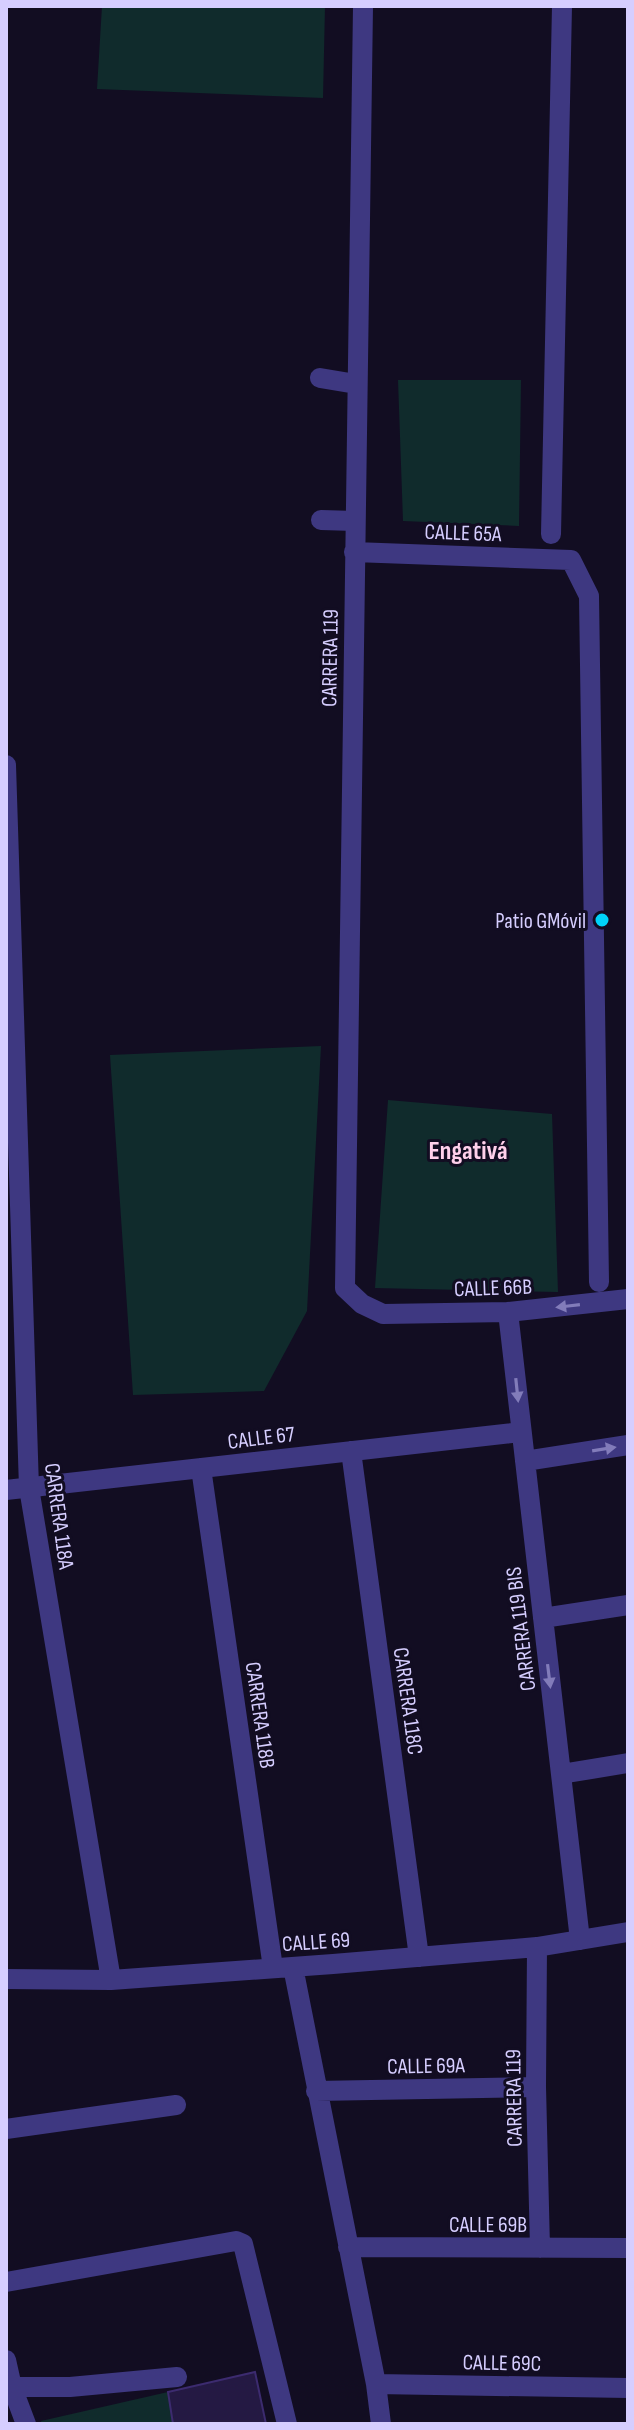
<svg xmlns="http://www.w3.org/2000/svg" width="634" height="2430" font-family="'Sofia Sans Condensed',sans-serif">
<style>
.green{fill:#102b2c}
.building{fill:#241943;stroke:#3c2b6f;stroke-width:2}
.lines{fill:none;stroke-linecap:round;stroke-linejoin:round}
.minor{stroke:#3e3881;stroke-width:20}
.oneway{fill:#827cba}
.poi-dot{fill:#00d3f9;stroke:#120d22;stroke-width:3}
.labels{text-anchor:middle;stroke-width:6;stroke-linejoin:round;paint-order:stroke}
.street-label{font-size:22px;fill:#d6ceff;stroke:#120d22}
.poi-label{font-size:22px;fill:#d6ceff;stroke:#120d22;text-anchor:end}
.quarter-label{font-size:26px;font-weight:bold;fill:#ffd0eb;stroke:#120d22}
</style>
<rect width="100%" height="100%" fill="#120d22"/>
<!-- green -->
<path class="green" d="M 102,6 L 325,6 L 323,98 L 97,89 Z
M 398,380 L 521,380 L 519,526 L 403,521 Z
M 321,1046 L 307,1311 L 264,1391 L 133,1395 L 110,1055 Z
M 388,1100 L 552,1114 L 558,1292 L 375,1288 Z
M 168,2392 L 173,2424 L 42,2424 L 41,2421 Z"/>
<!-- building -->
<path class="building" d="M 255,2372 L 266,2424 L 173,2424 L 168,2392 Z"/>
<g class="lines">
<!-- minor -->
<path class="minor" d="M 363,6 L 345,1288 L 362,1304 L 383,1314 L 508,1312 L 628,1299
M 320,378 L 356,384
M 321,520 L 355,521
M 551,534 L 562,6
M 354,552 L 571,560 L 589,596 L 599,1282
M 6,765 L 29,1488 L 111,1980
M 508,1312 L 580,1940
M 351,1451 L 419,1957
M 525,1461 L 628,1445
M 201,1468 L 273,1968
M 6,1490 L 521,1432
M 543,1618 L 628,1605
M 561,1774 L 628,1763
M 537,1947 L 536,2087 L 540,2248
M 293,1967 L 376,2384 L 381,2424
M 6,1979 L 111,1980 L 333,1964 L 537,1947 L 628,1932
M 316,2091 L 536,2087
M 6,2129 L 176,2105
M 348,2247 L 628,2248
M 6,2282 L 236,2241 L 243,2244 L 287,2424
M 6,2360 L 12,2387 L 26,2424
M 376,2384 L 628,2388
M 6,2387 L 70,2387 L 177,2377"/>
</g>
<!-- one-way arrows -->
<defs><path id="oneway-solid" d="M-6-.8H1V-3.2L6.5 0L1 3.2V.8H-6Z" transform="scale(2)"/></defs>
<g class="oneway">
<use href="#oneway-solid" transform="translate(568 1306) rotate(173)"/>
<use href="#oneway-solid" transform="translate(517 1390) rotate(84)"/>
<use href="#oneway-solid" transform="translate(604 1449) rotate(-9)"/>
<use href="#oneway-solid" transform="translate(549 1676) rotate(83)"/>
</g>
<!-- markers -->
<circle class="poi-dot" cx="602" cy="920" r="8"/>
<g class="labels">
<!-- street labels -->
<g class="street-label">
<text transform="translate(463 532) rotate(2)" y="8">CALLE 65A</text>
<text transform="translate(329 658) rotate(-89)" y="8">CARRERA 119</text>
<text transform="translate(493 1287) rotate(-2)" y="8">CALLE 66B</text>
<text transform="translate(261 1437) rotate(-7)" y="8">CALLE 67</text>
<text transform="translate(60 1516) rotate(82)" y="8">CARRERA 118A</text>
<text transform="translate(520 1629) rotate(-97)" y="8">CARRERA 119 BIS</text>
<text transform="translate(409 1701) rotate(82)" y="8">CARRERA 118C</text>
<text transform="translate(261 1715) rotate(82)" y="8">CARRERA 118B</text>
<text transform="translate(316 1941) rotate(-4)" y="8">CALLE 69</text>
<text transform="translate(426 2065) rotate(-1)" y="8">CALLE 69A</text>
<text transform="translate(513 2098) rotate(-91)" y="8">CARRERA 119</text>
<text x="488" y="2232">CALLE 69B</text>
<text transform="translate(502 2362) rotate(1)" y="8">CALLE 69C</text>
</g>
<!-- poi labels -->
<g class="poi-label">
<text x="586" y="928">Patio GMóvil</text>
</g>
<!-- quarter labels -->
<g class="quarter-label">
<text x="468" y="1159">Engativá</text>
</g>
</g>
<!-- border -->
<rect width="634" height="2430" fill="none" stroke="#d6ceff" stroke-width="16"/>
</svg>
